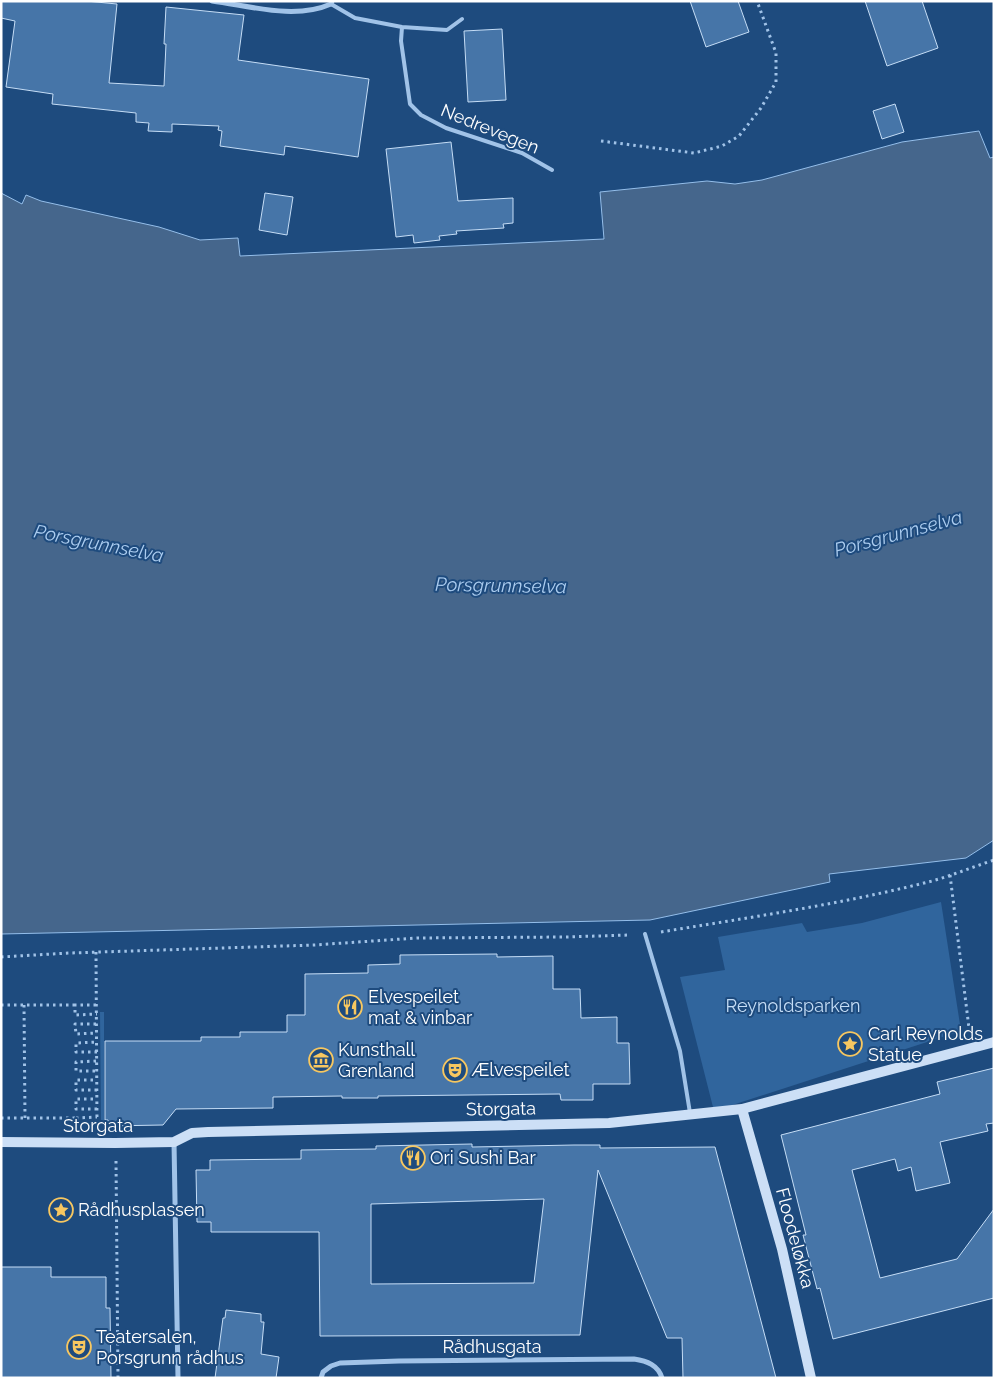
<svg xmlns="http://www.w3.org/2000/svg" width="995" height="1379" font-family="Raleway,sans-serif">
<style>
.green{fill:#30659d}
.water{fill:#45668c;stroke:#94beea}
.building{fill:#4675a8;stroke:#c5ddf6;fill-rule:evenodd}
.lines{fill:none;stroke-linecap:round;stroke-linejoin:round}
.path{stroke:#a1c3e8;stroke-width:3;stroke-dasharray:2.5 4;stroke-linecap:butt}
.lane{stroke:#a1c3e8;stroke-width:4}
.street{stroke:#a1c3e8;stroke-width:5}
.secondary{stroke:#ccdff6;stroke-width:10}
.labels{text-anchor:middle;stroke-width:4;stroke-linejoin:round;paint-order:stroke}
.street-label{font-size:18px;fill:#fff;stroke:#1e4b7e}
.poi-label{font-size:18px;fill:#fff;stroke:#1e4b7e;text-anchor:start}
.park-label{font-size:18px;fill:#c5ddf6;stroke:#1e4b7e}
.water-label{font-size:19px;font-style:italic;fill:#accdf0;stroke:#1e4b7e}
</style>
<rect width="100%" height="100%" fill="#1e4b7e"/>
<!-- green -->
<path class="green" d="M 941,902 L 961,1031 L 714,1111 L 680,977 L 725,970 L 718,937 L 802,923 L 807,932 L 862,923 Z
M 100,1012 L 104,1012 L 104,1121 L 101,1121 Z"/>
<!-- water -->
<path class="water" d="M 979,131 L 990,158 L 994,157 L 994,840 L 966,858 L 829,874 L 830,882 L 650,920 L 1,934 L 1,193 L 22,204 L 26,195 L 41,201 L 159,227 L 200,240 L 238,238 L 240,256 L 604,239 L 600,192 L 707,181 L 735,184 L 762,180 L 902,142 Z"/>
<!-- building -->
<path class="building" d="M 1,1 L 86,1 L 117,4 L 109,83 L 164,86 L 166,44 L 164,44 L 166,7 L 244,15 L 238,60 L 369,79 L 358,157 L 285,146 L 284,155 L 220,146 L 222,131 L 218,130 L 219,126 L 172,124 L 172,132 L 148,131 L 149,123 L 136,122 L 136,113 L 52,104 L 53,94 L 6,87 L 15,21 L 1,18 Z
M 690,1 L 738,1 L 749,32 L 706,47 Z
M 865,1 L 922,1 L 938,48 L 887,66 Z
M 502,29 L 506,100 L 468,102 L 464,31 Z
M 895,104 L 904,132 L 882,139 L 873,111 Z
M 451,142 L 458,201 L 513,198 L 513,223 L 503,224 L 504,228 L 456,231 L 457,234 L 439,236 L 440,240 L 414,243 L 413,235 L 396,237 L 386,149 Z
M 265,193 L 293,197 L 287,235 L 259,230 Z
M 497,954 L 497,957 L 553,956 L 553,989 L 580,989 L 581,1018 L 617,1017 L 617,1043 L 629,1043 L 630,1084 L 593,1084 L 593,1100 L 561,1100 L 560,1094 L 378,1096 L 378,1098 L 342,1098 L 342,1096 L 273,1097 L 273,1108 L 176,1109 L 163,1125 L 108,1126 L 108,1120 L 105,1120 L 105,1041 L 201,1041 L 201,1037 L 240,1037 L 240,1032 L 287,1032 L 287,1015 L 305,1015 L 305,974 L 368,973 L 368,965 L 400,964 L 400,955 Z
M 994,1068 L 994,1123 L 986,1124 L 988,1131 L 940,1142 L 950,1183 L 916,1191 L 911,1167 L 898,1171 L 895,1159 L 852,1170 L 880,1278 L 957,1259 L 994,1209 L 994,1298 L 833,1339 L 820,1288 L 817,1289 L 803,1235 L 806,1235 L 781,1135 L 940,1094 L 937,1082 Z
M 472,1144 L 472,1147 L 574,1145 L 600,1145 L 600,1148 L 715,1147 L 776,1378 L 683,1378 L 682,1338 L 667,1338 L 598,1170 L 580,1335 L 320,1336 L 319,1232 L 211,1232 L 211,1222 L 197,1222 L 196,1170 L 210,1170 L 210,1160 L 301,1159 L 301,1150 L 376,1149 L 376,1146 ZM 544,1199 L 534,1283 L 371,1284 L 371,1204 Z
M 1,1267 L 51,1267 L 51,1277 L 106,1277 L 106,1308 L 110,1308 L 111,1378 L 1,1378 Z
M 226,1310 L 261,1314 L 261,1322 L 264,1322 L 261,1354 L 279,1357 L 276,1378 L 215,1378 L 223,1318 L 225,1318 Z"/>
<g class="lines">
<!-- path -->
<path class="path" d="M 601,141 L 694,153 L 722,146 L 739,136 L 761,108 L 776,82 L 776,53 L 757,1
M 950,875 L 969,1028
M 661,932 C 752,917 843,904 932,881 C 953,875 973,867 994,860
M 96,952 L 97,1125
M 1,957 L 70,953 L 314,945 L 417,938 L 565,937 L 630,935
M 1,1005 L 75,1005
M 24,1005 L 25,1118
M 96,1005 L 75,1005 L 75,1015 L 97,1014
M 96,1024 L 75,1024 L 76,1034 L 97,1033
M 97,1052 L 76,1052 L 76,1043 L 97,1042
M 96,1061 L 76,1062 L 76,1071 L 97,1071
M 97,1090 L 76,1090 L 76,1080 L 97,1080
M 97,1109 L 76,1109 L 76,1099 L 97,1099
M 1,1118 L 76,1118
M 76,1118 L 97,1117
M 116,1161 L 118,1378
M 110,1343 L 162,1342"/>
<!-- lane -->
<path class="lane" d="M 331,4 L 355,18 L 402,27 L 447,30 L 462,19
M 402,27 L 401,41 L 410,104 L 421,115 L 446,128 L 522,153 L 552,170
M 645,934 L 680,1051 L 690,1113"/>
<!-- street -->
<path class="street" d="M 212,1 C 250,6 295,20 331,4 L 332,1
M 174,1142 L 178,1378
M 321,1378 L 323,1372 L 331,1366 L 340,1363 L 399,1361 L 634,1359 C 647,1361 658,1365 662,1378"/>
<!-- secondary -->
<path class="secondary" d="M 742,1109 L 782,1249 L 811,1378
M 1,1142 L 115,1143 L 174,1142 L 192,1133 L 208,1132 L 609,1123 L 742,1109 L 994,1042"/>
</g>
<!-- icons -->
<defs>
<g id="restaurant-ring" transform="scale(1.25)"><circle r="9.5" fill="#1e4b7e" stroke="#f7c760" stroke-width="1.5"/><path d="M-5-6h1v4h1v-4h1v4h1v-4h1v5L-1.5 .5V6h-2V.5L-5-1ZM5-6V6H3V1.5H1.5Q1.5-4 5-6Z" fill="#f7c760"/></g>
<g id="sight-ring" transform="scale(1.25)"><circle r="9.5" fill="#1e4b7e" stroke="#f7c760" stroke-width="1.5"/><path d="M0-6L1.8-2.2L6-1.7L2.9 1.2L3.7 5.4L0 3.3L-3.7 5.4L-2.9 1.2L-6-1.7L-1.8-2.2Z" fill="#f7c760"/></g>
<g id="museum-ring" transform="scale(1.25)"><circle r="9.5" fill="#1e4b7e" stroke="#f7c760" stroke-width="1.5"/><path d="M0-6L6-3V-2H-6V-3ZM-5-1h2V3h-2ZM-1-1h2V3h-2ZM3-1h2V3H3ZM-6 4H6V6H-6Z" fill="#f7c760"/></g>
<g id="theatre-ring" transform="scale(1.25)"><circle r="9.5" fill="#1e4b7e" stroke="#f7c760" stroke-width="1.5"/><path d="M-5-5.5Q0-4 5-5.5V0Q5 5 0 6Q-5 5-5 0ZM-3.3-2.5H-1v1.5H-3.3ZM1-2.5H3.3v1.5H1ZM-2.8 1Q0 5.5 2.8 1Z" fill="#f7c760"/></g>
</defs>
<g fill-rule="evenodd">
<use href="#restaurant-ring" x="350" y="1007"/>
<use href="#sight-ring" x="850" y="1044"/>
<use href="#museum-ring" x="321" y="1060"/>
<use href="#theatre-ring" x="455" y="1070"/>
<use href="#restaurant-ring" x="413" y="1158"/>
<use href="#sight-ring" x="61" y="1210"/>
<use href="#theatre-ring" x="79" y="1347"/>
</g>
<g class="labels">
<!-- street labels -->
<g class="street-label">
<text transform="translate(490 129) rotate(22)" y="6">Nedrevegen</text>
<text transform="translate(501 1109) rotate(-1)" y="6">Storgata</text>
<text x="98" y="1132">Storgata</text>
<text transform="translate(795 1238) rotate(75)" y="6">Floodeløkka</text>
<text x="492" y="1353">Rådhusgata</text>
</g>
<!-- poi labels -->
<g class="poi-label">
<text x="368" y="1003">Elvespeilet<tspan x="368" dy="21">mat &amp; vinbar</tspan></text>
<text x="868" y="1040">Carl Reynolds<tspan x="868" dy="21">Statue</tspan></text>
<text x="338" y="1056">Kunsthall<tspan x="338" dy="21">Grenland</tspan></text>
<text x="472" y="1076">Ælvespeilet</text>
<text x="430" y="1164">Ori Sushi Bar</text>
<text x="78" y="1216">Rådhusplassen</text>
<text x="96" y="1343">Teatersalen,<tspan x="96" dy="21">Porsgrunn rådhus</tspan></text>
</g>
<!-- park labels -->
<g class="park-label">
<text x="793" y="1012">Reynoldsparken</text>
</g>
<!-- water labels -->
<g class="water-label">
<text transform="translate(898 533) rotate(-15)" y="7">Porsgrunnselva</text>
<text transform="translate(99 543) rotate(11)" y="7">Porsgrunnselva</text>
<text transform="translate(501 585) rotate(1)" y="7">Porsgrunnselva</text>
</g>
</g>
<!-- border -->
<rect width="995" height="1379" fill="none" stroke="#ffffff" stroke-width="5"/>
</svg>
